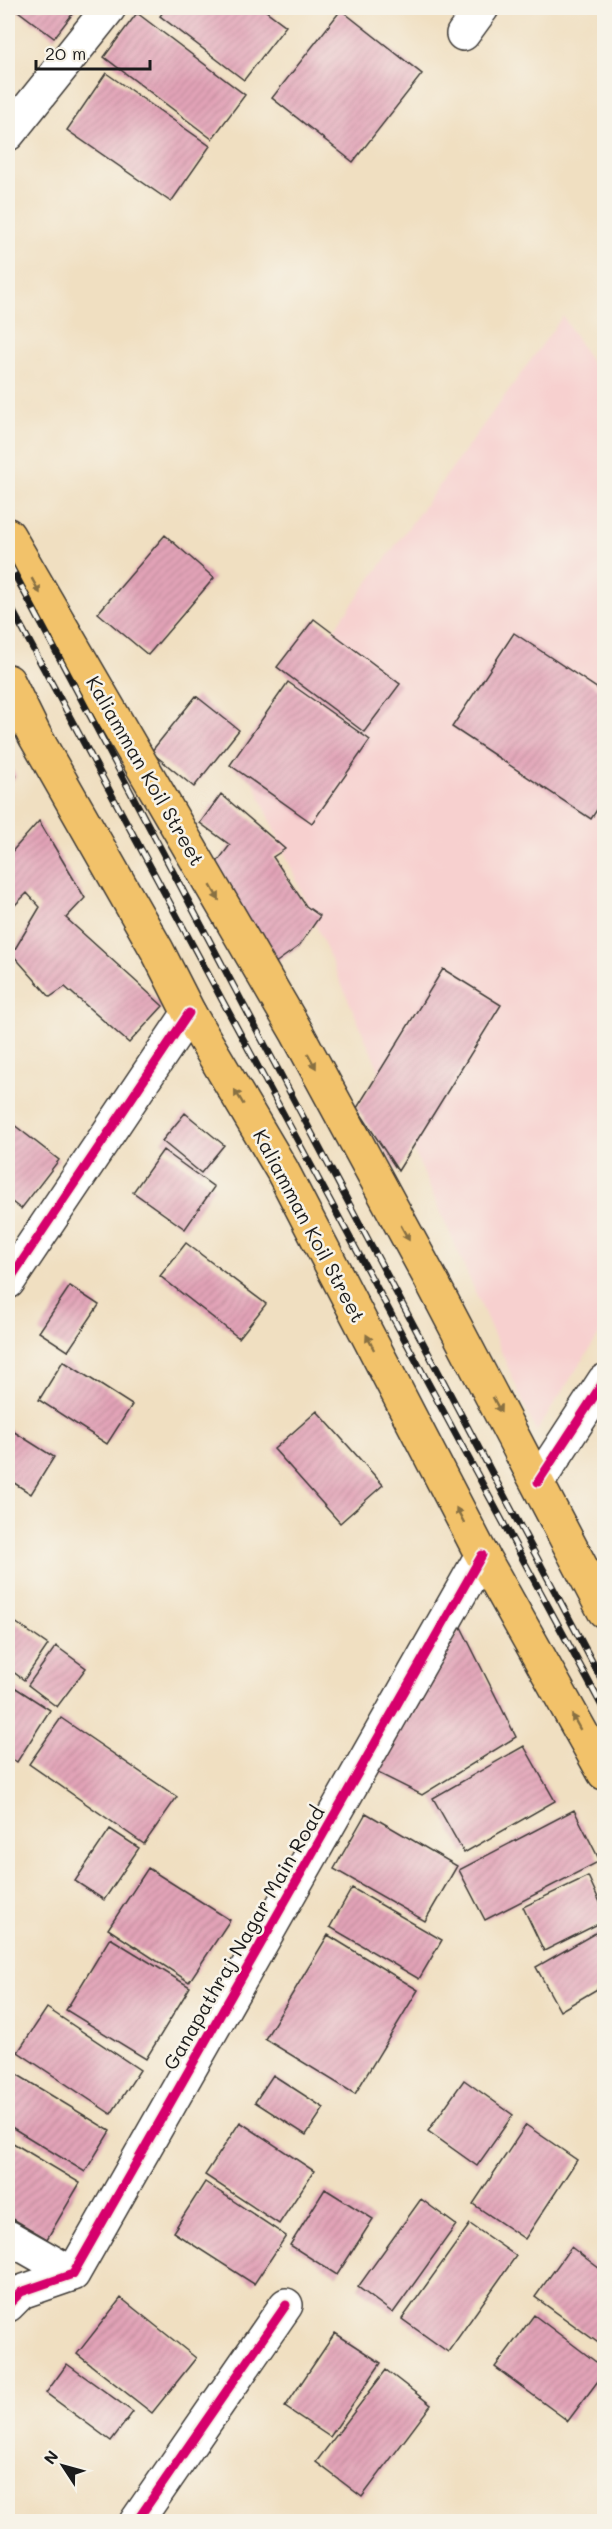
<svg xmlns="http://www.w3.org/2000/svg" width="612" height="2529" font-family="Mali,sans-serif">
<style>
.built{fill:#f7d0cf}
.building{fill:url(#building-hatch)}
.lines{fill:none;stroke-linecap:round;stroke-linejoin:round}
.minor-casing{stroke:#3c3935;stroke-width:36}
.major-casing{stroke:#3c3935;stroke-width:36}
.minor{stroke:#fff;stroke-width:33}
.major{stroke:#f2c26a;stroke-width:33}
.rail-casing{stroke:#1c1c1c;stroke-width:7}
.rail{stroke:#f7f3e8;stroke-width:4.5;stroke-dasharray:14;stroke-linecap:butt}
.cycleway-casing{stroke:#f7f3e8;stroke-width:13}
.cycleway{stroke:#d6006c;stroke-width:9}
.oneway{fill:#876f43}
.labels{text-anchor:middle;stroke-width:5;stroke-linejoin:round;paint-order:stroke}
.street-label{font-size:20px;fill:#1c1c1c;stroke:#f7f3e8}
</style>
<defs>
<pattern id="building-hatch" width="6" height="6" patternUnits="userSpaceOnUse" patternTransform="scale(1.5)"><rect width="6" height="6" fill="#e2a3b7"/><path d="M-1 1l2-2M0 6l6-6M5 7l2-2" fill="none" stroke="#c18c9d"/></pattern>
</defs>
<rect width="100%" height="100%" fill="#f7f3e8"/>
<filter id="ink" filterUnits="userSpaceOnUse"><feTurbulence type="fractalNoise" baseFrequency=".0167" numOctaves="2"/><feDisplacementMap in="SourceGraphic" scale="12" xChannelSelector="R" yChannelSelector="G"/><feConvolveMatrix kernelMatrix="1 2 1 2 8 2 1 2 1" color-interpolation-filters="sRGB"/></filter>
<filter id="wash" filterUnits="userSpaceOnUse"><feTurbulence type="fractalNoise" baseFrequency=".008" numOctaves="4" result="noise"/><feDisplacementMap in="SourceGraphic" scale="24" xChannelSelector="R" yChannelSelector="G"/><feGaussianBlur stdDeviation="1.35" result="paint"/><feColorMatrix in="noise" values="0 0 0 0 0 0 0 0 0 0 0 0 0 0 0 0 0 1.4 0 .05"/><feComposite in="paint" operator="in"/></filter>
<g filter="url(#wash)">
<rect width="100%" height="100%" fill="#f0dfc1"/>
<!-- built -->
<path class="built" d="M 563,316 L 604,384 L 604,1327 L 536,1432 L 242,755 Z"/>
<g id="blocks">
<!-- building -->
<path class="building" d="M 14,8 L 77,8 L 54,38 Z
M 166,8 L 262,8 L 286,26 L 244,80 L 160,16 Z
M 341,10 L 422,74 L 353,162 L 272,98 Z
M 137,13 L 245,95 L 212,139 L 104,57 Z
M 106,73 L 210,146 L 171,202 L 67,130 Z
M 165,535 L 214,578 L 148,655 L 98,613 Z
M 314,619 L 400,684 L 364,732 L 277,667 Z
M 514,633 L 604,693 L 604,799 L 591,819 L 452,727 Z
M 288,682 L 370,740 L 312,823 L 230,765 Z
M 196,696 L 239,730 L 194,787 L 151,752 Z
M 8,763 L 16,776 L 8,787 Z
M 221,794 L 285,849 L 273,857 L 306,906 L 320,916 L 299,946 L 271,966 L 209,873 L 230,845 L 200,823 Z
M 39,821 L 85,898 L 66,918 L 163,1006 L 129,1043 L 65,987 L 50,997 L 12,954 L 40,907 L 27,893 L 8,912 L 8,856 Z
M 443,969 L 501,1005 L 398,1171 L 357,1108 Z
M 185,1113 L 224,1145 L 201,1173 L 162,1141 Z
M 9,1121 L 59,1160 L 21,1209 L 8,1199 Z
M 163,1150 L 214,1187 L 185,1229 L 133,1192 Z
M 186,1243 L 266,1304 L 239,1338 L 160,1276 Z
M 70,1286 L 99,1305 L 68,1351 L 39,1332 Z
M 63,1361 L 132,1405 L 107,1444 L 39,1400 Z
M 317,1411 L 383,1485 L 340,1523 L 274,1449 Z
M 8,1428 L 54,1457 L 31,1494 L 8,1479 Z
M 15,1622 L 48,1645 L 24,1680 L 8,1668 L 8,1633 Z
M 461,1627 L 516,1737 L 422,1795 L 368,1768 Z
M 56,1646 L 86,1668 L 57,1707 L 28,1685 Z
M 8,1683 L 50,1710 L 17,1762 L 8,1756 Z
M 61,1718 L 177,1797 L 144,1844 L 29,1764 Z
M 524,1746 L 555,1801 L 464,1853 L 433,1798 Z
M 574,1810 L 600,1861 L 485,1920 L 459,1870 Z
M 366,1813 L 457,1866 L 425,1921 L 334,1869 Z
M 110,1829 L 139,1848 L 104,1900 L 75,1881 Z
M 148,1868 L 230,1920 L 189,1982 L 108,1929 Z
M 588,1876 L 604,1911 L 604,1921 L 544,1951 L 523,1907 Z
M 352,1888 L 442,1940 L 419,1979 L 330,1927 Z
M 604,1928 L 604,1985 L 560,2011 L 536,1967 Z
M 328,1935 L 418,1990 L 355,2094 L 265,2039 Z
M 110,1938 L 190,1987 L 146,2059 L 66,2010 Z
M 47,2008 L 140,2070 L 111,2114 L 18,2052 Z
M 8,2069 L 110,2131 L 85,2172 L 8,2125 Z
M 273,2075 L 324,2108 L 306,2135 L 255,2102 Z
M 464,2080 L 513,2115 L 477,2166 L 428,2131 Z
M 240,2122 L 314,2171 L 279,2224 L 205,2175 Z
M 526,2125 L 577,2160 L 525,2239 L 473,2204 Z
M 8,2140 L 80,2183 L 47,2239 L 8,2216 Z
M 205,2182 L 286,2236 L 254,2284 L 173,2232 Z
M 325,2189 L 373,2219 L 337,2275 L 290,2245 Z
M 421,2199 L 456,2225 L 393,2313 L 358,2287 Z
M 470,2224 L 516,2256 L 448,2352 L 402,2319 Z
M 571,2247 L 604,2272 L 604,2347 L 535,2297 Z
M 121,2298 L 196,2358 L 152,2413 L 77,2354 Z
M 534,2315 L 604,2368 L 604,2373 L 568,2421 L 495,2367 Z
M 335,2333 L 381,2363 L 330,2437 L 285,2407 Z
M 67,2364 L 133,2412 L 111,2441 L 46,2393 Z
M 386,2370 L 431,2405 L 362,2497 L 316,2462 Z"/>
</g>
</g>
<g filter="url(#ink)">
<use href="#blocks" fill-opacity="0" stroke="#3c3935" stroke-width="1.5"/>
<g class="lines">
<!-- minor casing -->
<g class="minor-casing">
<path id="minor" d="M 463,34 L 482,8
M 8,134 L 109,8
M 8,1282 L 189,1013
M 538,1482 L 604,1381
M 8,2237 L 73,2274
M 8,2305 L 21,2292 L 73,2274 L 482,1555
M 136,2522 L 286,2305"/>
</g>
<!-- major casing -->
<g class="major-casing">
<path id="major" d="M 8,535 L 296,1031 L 430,1278 L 604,1611
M 8,681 L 35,736 L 157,950 L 189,1013 L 282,1170 L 477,1546 L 604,1773"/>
</g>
<!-- minor -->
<use href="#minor" class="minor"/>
<!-- major -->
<use href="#major" class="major"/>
<!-- rail casing -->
<g class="rail-casing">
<path id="rail" d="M 8,561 L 604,1684
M 8,602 L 604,1710"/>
</g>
<!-- rail -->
<use href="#rail" class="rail"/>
<!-- cycleway casing -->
<g class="cycleway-casing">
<path id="cycleway" d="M 8,1282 L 189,1013
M 538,1482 L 604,1381
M 8,2305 L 21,2292 L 73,2274 L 482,1555
M 136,2522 L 286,2305"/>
</g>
<!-- cycleway -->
<use href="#cycleway" class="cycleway"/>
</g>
<!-- one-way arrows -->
<defs><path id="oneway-solid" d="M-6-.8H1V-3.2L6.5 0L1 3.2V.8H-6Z" transform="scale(1.5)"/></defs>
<g class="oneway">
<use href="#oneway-solid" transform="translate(36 586) rotate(61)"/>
<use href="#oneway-solid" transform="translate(215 893) rotate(60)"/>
<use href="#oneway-solid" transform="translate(312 1061) rotate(61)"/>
<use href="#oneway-solid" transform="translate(239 1097) rotate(-121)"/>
<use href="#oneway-solid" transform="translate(405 1233) rotate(61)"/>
<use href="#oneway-solid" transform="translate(370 1342) rotate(-117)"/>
<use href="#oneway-solid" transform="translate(497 1405) rotate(62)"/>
<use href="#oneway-solid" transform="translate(460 1515) rotate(-118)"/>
<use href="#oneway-solid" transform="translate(576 1722) rotate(-119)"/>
</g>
</g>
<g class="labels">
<!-- street labels -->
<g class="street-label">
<text transform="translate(145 771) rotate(60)" y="7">Kaliamman Koil Street</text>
<text transform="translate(309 1226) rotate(62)" y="7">Kaliamman Koil Street</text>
<text transform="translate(244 1938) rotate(-60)" y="7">Ganapathraj Nagar Main Road</text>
</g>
</g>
<!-- margin -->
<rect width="612" height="2529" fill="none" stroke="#f7f3e8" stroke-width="30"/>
<!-- north arrow -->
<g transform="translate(63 2466) rotate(306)" stroke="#f7f3e8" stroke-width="4.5" paint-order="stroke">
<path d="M0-4.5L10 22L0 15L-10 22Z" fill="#1c1c1c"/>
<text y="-9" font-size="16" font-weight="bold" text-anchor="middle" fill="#1c1c1c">N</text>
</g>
<!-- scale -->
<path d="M36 60v9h114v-9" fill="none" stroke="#1c1c1c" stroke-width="3"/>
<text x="45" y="60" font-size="18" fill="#1c1c1c" stroke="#f7f3e8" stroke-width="4.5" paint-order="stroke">20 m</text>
</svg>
